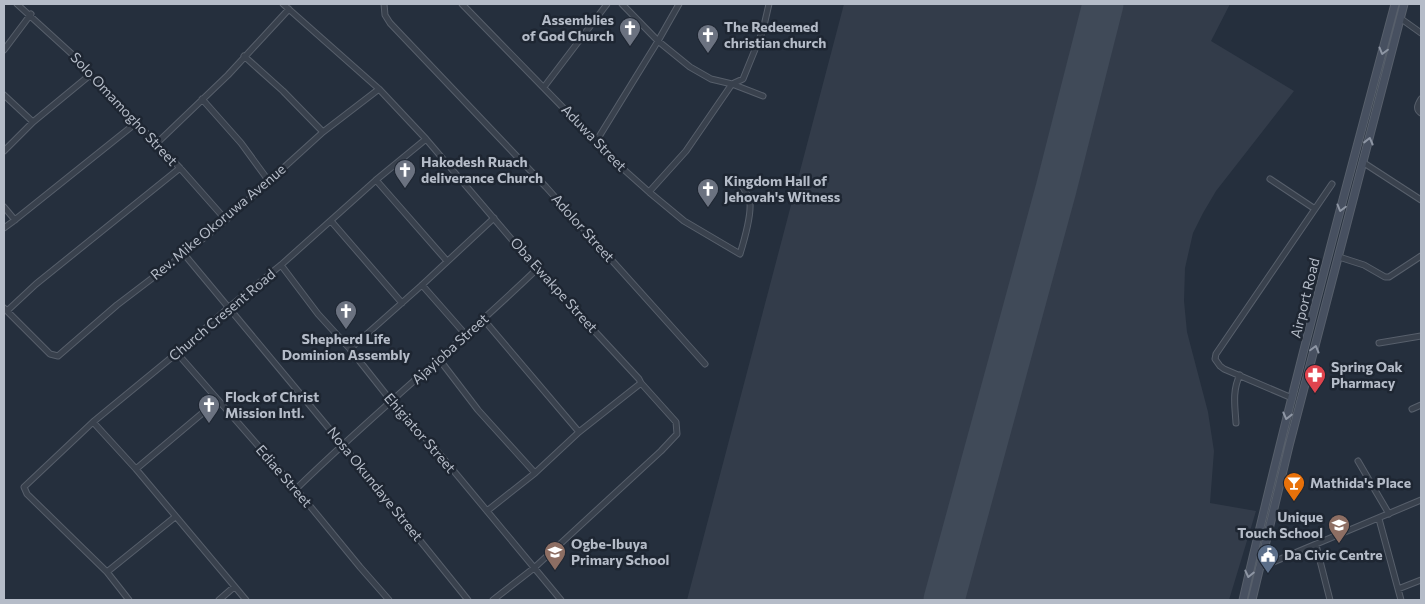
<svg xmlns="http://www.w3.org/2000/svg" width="1425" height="604" font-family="Commissioner,sans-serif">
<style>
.airport{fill:#333c4a}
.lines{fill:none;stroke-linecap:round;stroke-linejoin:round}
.runway{stroke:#404a58;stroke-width:41}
.street-casing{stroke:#575f6b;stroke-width:7}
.secondary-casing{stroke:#575f6b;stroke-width:9}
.street{stroke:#39414d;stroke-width:5}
.secondary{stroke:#475060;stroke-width:7}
.oneway{stroke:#8e96a4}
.labels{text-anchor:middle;stroke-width:5;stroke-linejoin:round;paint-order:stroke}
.poi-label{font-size:14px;font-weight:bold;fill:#b5bcc8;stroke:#1e2632;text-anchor:start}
.street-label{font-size:14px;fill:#b5bcc8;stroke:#1e2632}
</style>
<rect width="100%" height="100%" fill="#252f3d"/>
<!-- airport -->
<path class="airport" d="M 844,4 L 1230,4 L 1211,41 L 1294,91 L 1216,191 L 1203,213 L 1193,233 L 1185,268 L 1184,301 L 1187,332 L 1208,412 L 1214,451 L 1210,503 L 1256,511 L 1229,600 L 687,600 Z"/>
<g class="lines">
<!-- runway -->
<path class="runway" d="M 944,600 L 1056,189 L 1103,4"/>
<!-- street casing -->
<g class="street-casing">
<path id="street" d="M 17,4 L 73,55 L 90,75 L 180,168 L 226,220
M 283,4 L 379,89 L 426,139 L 537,269 L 639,379 L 641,383 L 676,422 L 677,434 L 661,451 L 534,568 L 493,600
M 384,4 L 385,15 L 390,23 L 546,187 L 705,364
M 462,4 L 621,167 L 649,192 L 684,221 L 740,254 C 744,241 751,216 750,203 C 749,194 741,185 736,178
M 622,4 L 658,41 L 690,67 L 711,79 L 732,84 L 763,96
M 1400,18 L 1421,33
M 4,50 L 31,14
M 244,56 L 283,91 L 323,132
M 544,87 L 607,4
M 4,95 L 33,122
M 202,99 L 241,143 L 268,180
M 1421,99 C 1418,104 1415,109 1421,113
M 597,140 L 658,41 L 679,4
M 157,143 L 228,75 L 289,9
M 4,151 L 33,122 L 90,75
M 1364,163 L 1421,200
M 1270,179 L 1315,209
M 376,180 L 447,261
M 649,192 L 686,151 L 732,84 L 743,79 L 763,30 L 769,4
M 4,207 L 15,220 L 16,219 L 136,123
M 331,221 L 402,303
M 4,228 L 15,220
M 184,254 L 342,444 L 468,600
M 1339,257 L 1364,265 L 1385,277 L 1389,277 L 1421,256
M 281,265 L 318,314 L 350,349 L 392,402 L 438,452 L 561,600
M 422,285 L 466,335
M 4,308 L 50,354 L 58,356 L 117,305 L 184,254 L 226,220 L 323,132 L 379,89
M 7,311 L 36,284 L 180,168
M 484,320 L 579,432
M 1379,343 L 1421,336
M 350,349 L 422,285 L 494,218
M 177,353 L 296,489 L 360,567 L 389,600
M 439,359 L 478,410 L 535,473
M 1292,398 L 1224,369 L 1220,366 L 1215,359 L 1216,354 L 1332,184
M 1412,409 L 1421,405
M 93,422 L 136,469 L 246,600
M 1236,423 C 1235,407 1232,390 1240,375
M 1358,461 L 1389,514
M 136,469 L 218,400
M 296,489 C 374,413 459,344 537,269
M 487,511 L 535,473 L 579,432 L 641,383
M 1379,519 L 1401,600
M 1316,545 L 1330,600
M 1259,568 L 1421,500
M 107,572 L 175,517
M 1398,589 L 1421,580
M 129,600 L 107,572 L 27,494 L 24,487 L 93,422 L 177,353 L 228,308 L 281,265 L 376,180 L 426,139
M 219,600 L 234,587"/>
</g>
<!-- secondary casing -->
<g class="secondary-casing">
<path id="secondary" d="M 1243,600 C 1289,400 1342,202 1395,4
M 1252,600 L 1289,446 L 1404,4"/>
</g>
<!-- street -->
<use href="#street" class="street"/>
<!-- secondary -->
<use href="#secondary" class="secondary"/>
</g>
<!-- one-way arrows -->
<defs><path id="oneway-chevron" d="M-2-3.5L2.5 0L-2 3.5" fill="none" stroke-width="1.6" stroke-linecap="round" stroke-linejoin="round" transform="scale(1.25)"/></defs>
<g class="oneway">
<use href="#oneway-chevron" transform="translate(1383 51) rotate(105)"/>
<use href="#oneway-chevron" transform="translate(1369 141) rotate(-76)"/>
<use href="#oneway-chevron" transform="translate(1341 208) rotate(105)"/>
<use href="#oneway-chevron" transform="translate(1315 349) rotate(-75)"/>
<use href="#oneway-chevron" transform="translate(1287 416) rotate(104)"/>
<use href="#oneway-chevron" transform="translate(1249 574) rotate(103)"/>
</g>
<!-- icons -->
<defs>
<g id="church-pin" transform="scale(1.125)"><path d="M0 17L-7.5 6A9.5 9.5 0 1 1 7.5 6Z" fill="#6b7280" stroke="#1e2632"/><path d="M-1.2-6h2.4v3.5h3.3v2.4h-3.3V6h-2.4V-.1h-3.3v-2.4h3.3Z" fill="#fff"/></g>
<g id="pharmacy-pin" transform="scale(1.125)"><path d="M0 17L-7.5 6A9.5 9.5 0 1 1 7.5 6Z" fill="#e0444e" stroke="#1e2632"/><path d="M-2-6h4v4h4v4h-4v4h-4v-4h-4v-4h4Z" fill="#fff"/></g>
<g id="bar-pin" transform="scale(1.125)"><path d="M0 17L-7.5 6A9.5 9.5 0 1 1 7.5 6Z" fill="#e8710a" stroke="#1e2632"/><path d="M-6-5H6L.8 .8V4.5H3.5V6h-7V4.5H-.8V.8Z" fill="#fff"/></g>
<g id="school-pin" transform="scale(1.125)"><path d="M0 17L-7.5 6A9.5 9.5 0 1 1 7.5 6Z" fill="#8d6e63" stroke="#1e2632"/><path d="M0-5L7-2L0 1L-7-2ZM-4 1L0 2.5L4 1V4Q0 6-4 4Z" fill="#fff"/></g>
<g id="civic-pin" transform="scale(1.125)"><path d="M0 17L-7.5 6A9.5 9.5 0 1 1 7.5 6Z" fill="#5c6f8a" stroke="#1e2632"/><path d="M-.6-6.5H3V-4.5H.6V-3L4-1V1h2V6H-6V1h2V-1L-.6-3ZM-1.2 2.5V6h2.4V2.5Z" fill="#fff"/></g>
</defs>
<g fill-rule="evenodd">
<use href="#church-pin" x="630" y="28"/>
<use href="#church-pin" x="708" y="35"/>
<use href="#church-pin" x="405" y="170"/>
<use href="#church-pin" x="708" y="189"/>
<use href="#church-pin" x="346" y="311"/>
<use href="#pharmacy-pin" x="1315" y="375"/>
<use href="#church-pin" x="209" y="405"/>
<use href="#bar-pin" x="1294" y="483"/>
<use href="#school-pin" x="1339" y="525"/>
<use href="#school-pin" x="555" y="552"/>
<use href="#civic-pin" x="1268" y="555"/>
</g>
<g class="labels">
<!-- poi labels -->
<g class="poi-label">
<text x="614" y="25" text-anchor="end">Assemblies<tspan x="614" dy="16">of God Church</tspan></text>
<text x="724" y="32">The Redeemed<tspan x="724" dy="16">christian church</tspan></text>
<text x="421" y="167">Hakodesh Ruach<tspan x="421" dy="16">deliverance Church</tspan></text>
<text x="724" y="186">Kingdom Hall of<tspan x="724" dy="16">Jehovah's Witness</tspan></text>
<text x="346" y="344" text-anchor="middle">Shepherd Life<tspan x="346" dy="16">Dominion Assembly</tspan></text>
<text x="1331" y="372">Spring Oak<tspan x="1331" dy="16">Pharmacy</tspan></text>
<text x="225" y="402">Flock of Christ<tspan x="225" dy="16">Mission Intl.</tspan></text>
<text x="1310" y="488">Mathida's Place</text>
<text x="1323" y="522" text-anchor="end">Unique<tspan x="1323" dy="16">Touch School</tspan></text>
<text x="571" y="549">Ogbe-Ibuya<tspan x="571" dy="16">Primary School</tspan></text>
<text x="1284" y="560">Da Civic Centre</text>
</g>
<!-- street labels -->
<g class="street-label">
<text transform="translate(124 109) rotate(47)" y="5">Solo Omamogho Street</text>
<text transform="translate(594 138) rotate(46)" y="5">Aduwa Street</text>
<text transform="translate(218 222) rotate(-40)" y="5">Rev. Mike Okoruwa Avenue</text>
<text transform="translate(583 228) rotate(48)" y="5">Adolor Street</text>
<text transform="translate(554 285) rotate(48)" y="5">Oba Ewakpe Street</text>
<text transform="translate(1305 298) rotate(-76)" y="5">Airport Road</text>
<text transform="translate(222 315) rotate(-40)" y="5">Church Cresent Road</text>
<text transform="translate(450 349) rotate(-42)" y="5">Ajayioba Street</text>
<text transform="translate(420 433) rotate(49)" y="5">Ehigiator Street</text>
<text transform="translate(284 476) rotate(49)" y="5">Ediae Street</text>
<text transform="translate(375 484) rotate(51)" y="5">Nosa Okundaye Street</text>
</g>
</g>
<!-- border -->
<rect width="1425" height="604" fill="none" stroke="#b5bcc8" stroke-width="10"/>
</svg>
